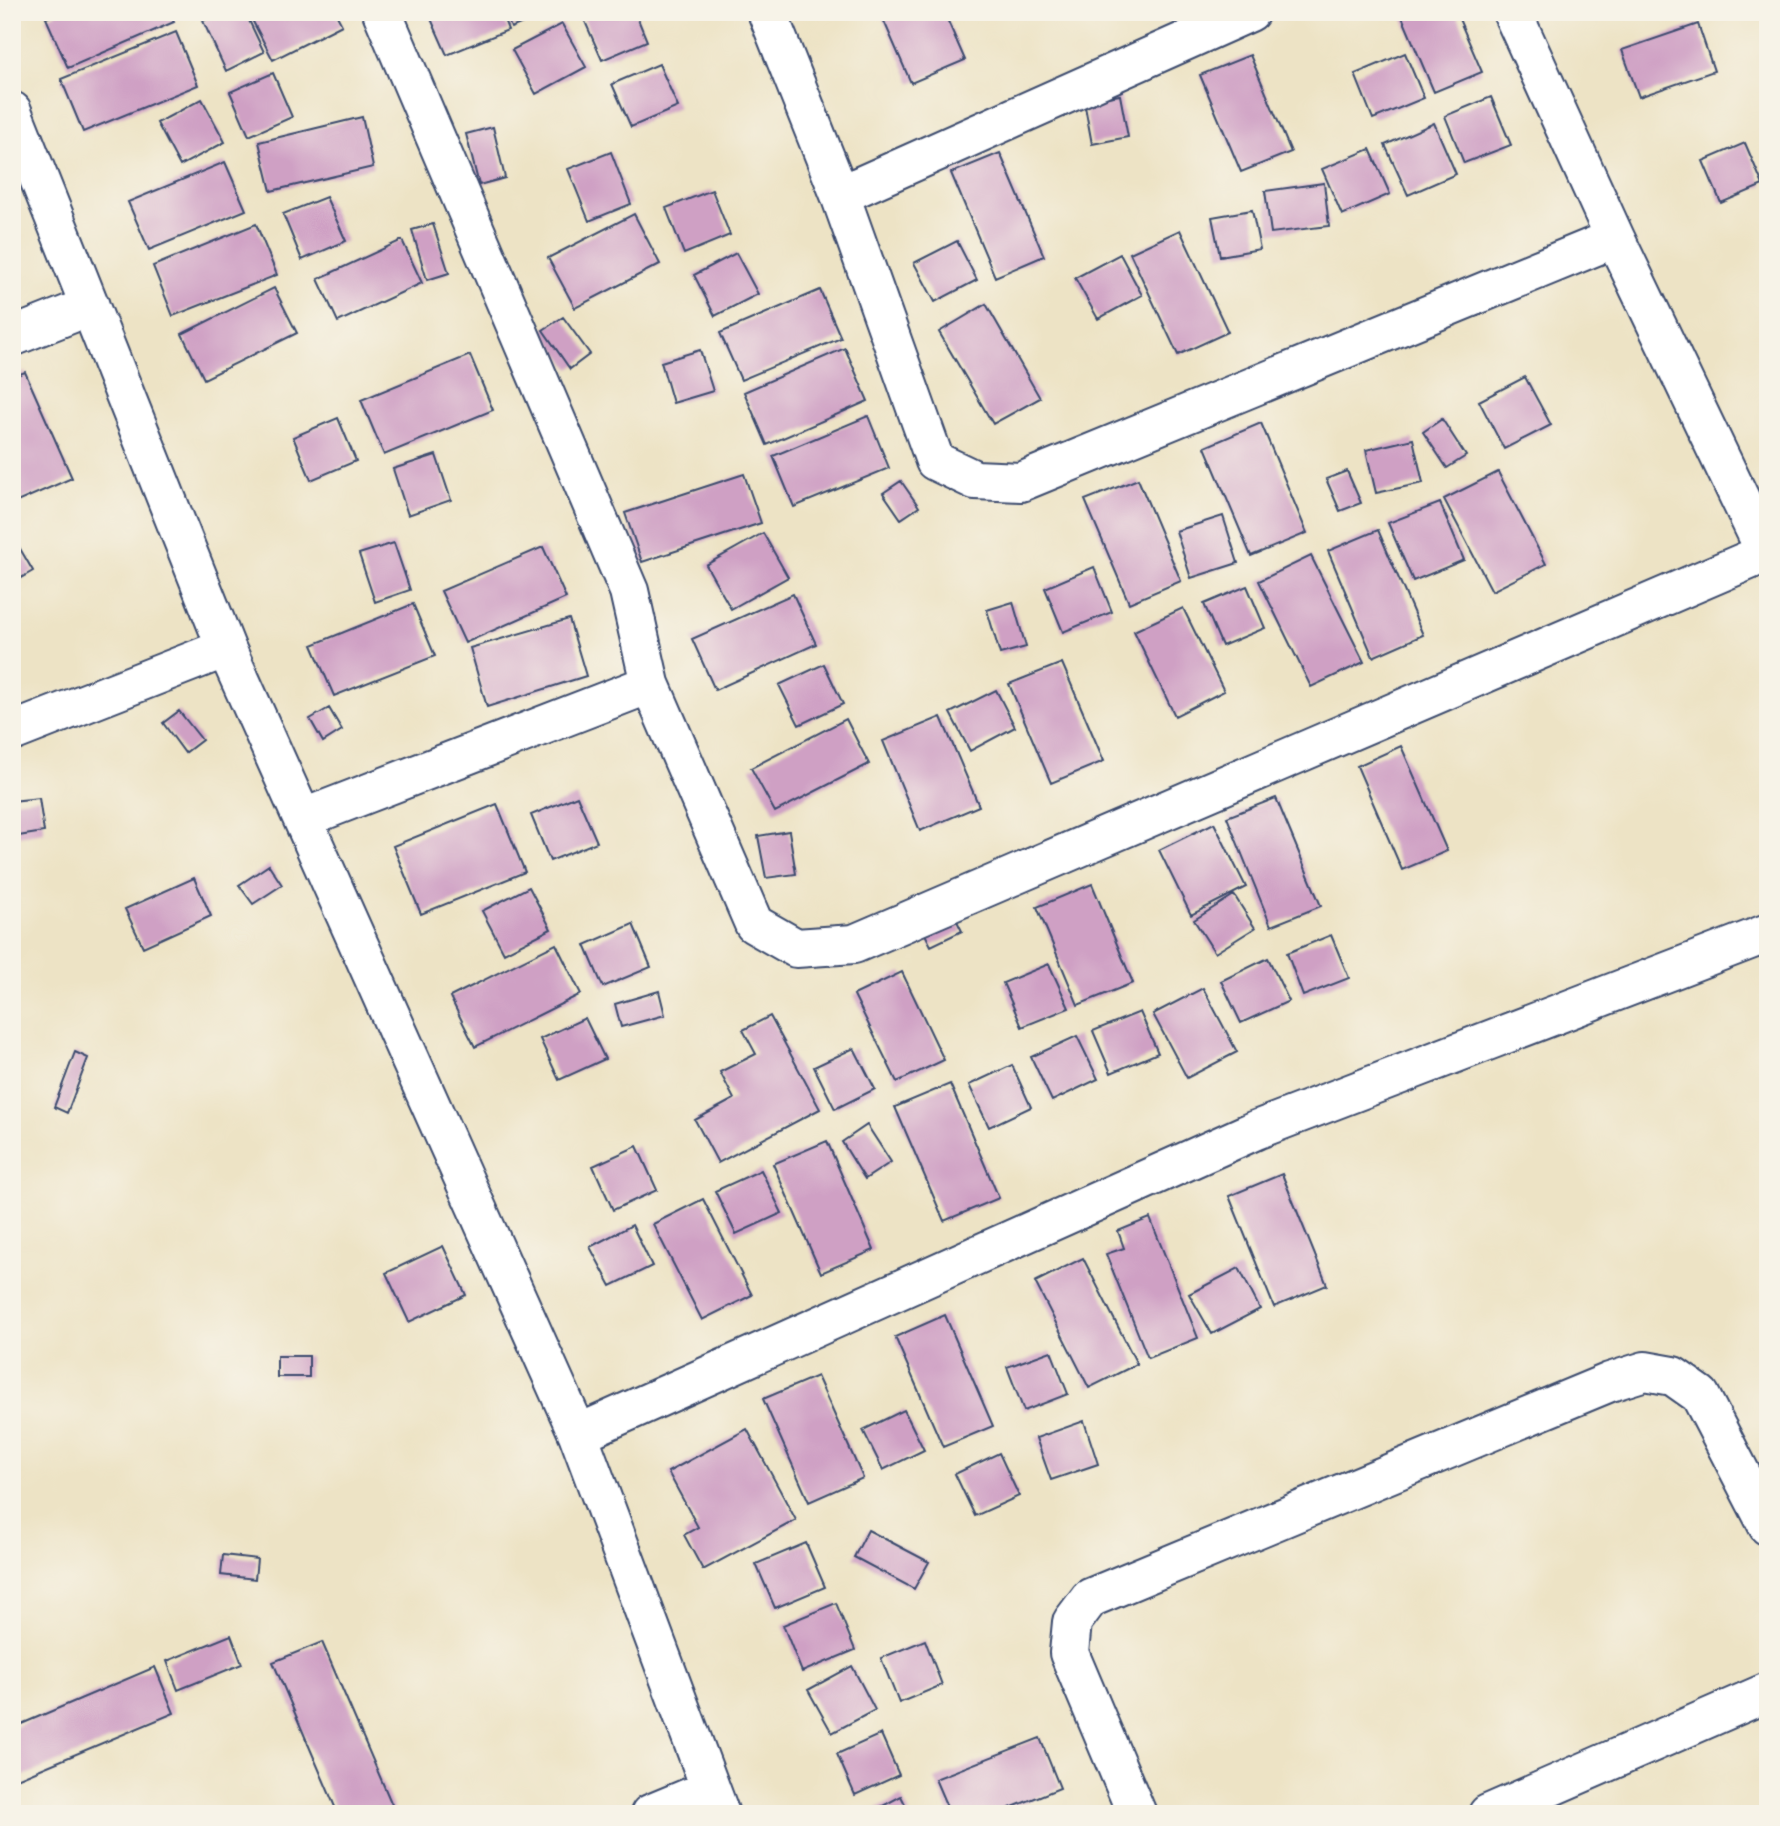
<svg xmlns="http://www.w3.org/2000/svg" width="1780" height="1826" font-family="'Patrick Hand',sans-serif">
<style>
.building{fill:#cfa0c4}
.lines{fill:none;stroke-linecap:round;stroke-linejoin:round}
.street-casing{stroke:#3a4a6d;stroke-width:42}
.street{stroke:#fff;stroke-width:38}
</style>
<rect width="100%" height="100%" fill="#f7f3e8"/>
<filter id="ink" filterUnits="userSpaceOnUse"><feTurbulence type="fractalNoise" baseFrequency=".0143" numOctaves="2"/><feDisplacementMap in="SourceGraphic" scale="14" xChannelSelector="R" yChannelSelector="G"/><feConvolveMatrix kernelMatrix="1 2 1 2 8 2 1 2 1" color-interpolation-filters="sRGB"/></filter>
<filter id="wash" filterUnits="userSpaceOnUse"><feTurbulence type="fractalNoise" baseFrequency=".00686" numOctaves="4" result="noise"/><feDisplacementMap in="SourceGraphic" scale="28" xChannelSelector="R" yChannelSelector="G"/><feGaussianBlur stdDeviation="1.57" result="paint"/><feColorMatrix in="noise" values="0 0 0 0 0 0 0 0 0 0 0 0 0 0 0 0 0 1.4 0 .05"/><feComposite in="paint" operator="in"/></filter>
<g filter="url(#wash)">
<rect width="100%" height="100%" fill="#ede3c5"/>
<g id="blocks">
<!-- building -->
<path class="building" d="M 59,12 L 169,12 L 174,22 L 68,68 L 46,18 Z
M 220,12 L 245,12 L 264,52 L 226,71 L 203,21 Z
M 248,12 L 335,12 L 342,25 L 273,60 Z
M 428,12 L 501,12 L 508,30 L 447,55 Z
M 505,12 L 549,12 L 511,28 Z
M 593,12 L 635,12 L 647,41 L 602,60 L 583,17 Z
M 880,12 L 944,12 L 965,60 L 911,83 Z
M 1400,12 L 1456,12 L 1482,72 L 1434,92 Z
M 562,24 L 586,67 L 536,94 L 512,50 Z
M 1698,24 L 1714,71 L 1639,97 L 1622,50 Z
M 176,32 L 198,85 L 83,132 L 61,79 Z
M 1405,53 L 1424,98 L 1373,119 L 1355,74 Z
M 1250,55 L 1291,152 L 1241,172 L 1200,75 Z
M 659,64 L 678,107 L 631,127 L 612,84 Z
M 273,73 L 292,117 L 249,136 L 230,92 Z
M 1120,95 L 1128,137 L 1092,144 L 1084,101 Z
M 1491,97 L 1511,145 L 1464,163 L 1445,116 Z
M 202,99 L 225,142 L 180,166 L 157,123 Z
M 362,117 L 373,167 L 271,191 L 259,142 Z
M 1434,123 L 1456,174 L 1408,195 L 1385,145 Z
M 493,127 L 505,178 L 479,185 L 466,134 Z
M 1745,143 L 1763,185 L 1721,203 L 1703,161 Z
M 1370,149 L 1390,194 L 1342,215 L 1322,169 Z
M 611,152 L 631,204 L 589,221 L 568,169 Z
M 1000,153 L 1044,256 L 995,277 L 951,173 Z
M 225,162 L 246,210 L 149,250 L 128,202 Z
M 1324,183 L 1329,226 L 1271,233 L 1265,191 Z
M 712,190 L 730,235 L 684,254 L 666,208 Z
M 326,197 L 346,241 L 302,260 L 283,214 Z
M 1252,210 L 1260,249 L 1220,256 L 1212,217 Z
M 634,214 L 660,264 L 575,308 L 548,258 Z
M 256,224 L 277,275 L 173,316 L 153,266 Z
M 433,224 L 449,273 L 427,280 L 412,230 Z
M 1180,230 L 1228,332 L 1178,355 L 1130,253 Z
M 402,240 L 422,283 L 338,322 L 318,279 Z
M 957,241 L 977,280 L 935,302 L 914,263 Z
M 736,253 L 758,294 L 715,316 L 694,275 Z
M 1120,254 L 1142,295 L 1098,319 L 1075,278 Z
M 274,288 L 297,333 L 204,379 L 182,334 Z
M 820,290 L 841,338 L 741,380 L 720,333 Z
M 986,304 L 1040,398 L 993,424 L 939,332 Z
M 563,317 L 590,354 L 570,369 L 543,330 Z
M 845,348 L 868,401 L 767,445 L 744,392 Z
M 700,350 L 713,391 L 673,403 L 661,362 Z
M 470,355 L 493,410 L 384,455 L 361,400 Z
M 25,372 L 72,478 L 17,502 L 12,492 L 12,377 Z
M 1525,377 L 1551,425 L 1504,449 L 1479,401 Z
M 868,416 L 889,468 L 794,507 L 773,456 Z
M 338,418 L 356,461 L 311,480 L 293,437 Z
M 1442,419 L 1466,456 L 1447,468 L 1423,432 Z
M 1261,423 L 1307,533 L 1251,556 L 1205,447 Z
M 1413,439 L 1423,483 L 1376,493 L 1366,450 Z
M 436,455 L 451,500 L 408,515 L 393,469 Z
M 1347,471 L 1361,503 L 1340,511 L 1326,479 Z
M 1498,472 L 1546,564 L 1492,591 L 1444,499 Z
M 744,474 L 761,523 L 642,562 L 625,513 Z
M 1138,479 L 1181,581 L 1129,603 L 1085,500 Z
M 901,481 L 919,507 L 901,519 L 883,493 Z
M 1440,503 L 1464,560 L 1413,581 L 1388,523 Z
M 1223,516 L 1238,563 L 1191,578 L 1176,531 Z
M 1378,530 L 1423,635 L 1373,657 L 1328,551 Z
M 763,533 L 788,577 L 731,609 L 706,565 Z
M 12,535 L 33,571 L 12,583 Z
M 394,543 L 410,590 L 375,602 L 359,554 Z
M 543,547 L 566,598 L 465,643 L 441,591 Z
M 1311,556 L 1364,662 L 1311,687 L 1259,581 Z
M 1094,567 L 1112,612 L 1063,632 L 1045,588 Z
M 1247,586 L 1265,628 L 1222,646 L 1204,604 Z
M 793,594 L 816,644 L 715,690 L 692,639 Z
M 1013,602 L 1026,647 L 1000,654 L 987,610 Z
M 413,604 L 435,656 L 334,696 L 312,645 Z
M 1183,608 L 1224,691 L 1175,716 L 1134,631 Z
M 569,619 L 586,676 L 487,707 L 470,648 Z
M 1062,663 L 1104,761 L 1051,783 L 1009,684 Z
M 824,664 L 843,704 L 799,725 L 779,685 Z
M 996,690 L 1015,727 L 970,751 L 950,713 Z
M 329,708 L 342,730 L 323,742 L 310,719 Z
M 179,711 L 202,740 L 185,753 L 163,723 Z
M 941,717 L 979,806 L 920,831 L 883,741 Z
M 846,719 L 869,764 L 775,812 L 751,768 Z
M 1401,746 L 1447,851 L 1402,870 L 1357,766 Z
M 577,796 L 597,842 L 550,861 L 531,815 Z
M 39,798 L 44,832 L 12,837 L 12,801 Z
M 1276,798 L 1321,906 L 1271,926 L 1227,817 Z
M 497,804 L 525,872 L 421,914 L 393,846 Z
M 1214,823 L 1246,887 L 1191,915 L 1159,850 Z
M 789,831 L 796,874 L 766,878 L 758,836 Z
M 269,865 L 282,885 L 253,904 L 239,885 Z
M 194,878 L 211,916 L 143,947 L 125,909 Z
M 1092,884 L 1133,983 L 1078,1005 L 1037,907 Z
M 529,887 L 551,929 L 504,953 L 482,911 Z
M 1234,895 L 1255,928 L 1215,953 L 1194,920 Z
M 953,913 L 962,931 L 931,946 L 922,928 Z
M 633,924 L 651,967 L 603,987 L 585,945 Z
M 1331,935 L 1349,978 L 1303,996 L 1287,953 Z
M 556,944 L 581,994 L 475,1047 L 450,997 Z
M 1268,958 L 1289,1001 L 1241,1023 L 1221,981 Z
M 1049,964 L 1069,1008 L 1022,1027 L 1003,983 Z
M 902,972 L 944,1060 L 897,1082 L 854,995 Z
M 1203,988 L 1237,1052 L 1187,1078 L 1153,1014 Z
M 659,991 L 665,1015 L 621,1027 L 615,1004 Z
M 1140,1012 L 1158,1053 L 1111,1073 L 1093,1031 Z
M 770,1016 L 820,1109 L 718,1163 L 695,1120 L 734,1099 L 720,1072 L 756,1054 L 743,1030 Z
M 585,1018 L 605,1059 L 559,1080 L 540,1039 Z
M 1077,1036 L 1098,1079 L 1052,1101 L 1031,1057 Z
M 854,1048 L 875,1089 L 835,1109 L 814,1067 Z
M 75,1052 L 88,1058 L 67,1113 L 54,1107 Z
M 1012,1065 L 1031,1107 L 989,1127 L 969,1085 Z
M 950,1084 L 999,1198 L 944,1221 L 895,1107 Z
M 867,1125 L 891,1162 L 865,1179 L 842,1142 Z
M 827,1141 L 874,1250 L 821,1273 L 773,1164 Z
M 637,1146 L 657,1190 L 613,1210 L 593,1166 Z
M 761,1170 L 782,1213 L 736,1234 L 715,1191 Z
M 1282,1174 L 1327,1285 L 1274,1307 L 1229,1196 Z
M 703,1199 L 752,1295 L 702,1320 L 653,1224 Z
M 1150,1218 L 1198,1338 L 1148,1358 L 1106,1254 L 1124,1248 L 1118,1231 Z
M 632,1225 L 652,1266 L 611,1286 L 590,1247 Z
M 443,1246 L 466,1295 L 409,1322 L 386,1273 Z
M 1083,1258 L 1137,1364 L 1089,1388 L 1035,1282 Z
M 1239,1268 L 1260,1309 L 1212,1334 L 1189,1294 Z
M 945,1315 L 993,1426 L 943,1447 L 895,1337 Z
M 1051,1351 L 1068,1394 L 1024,1411 L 1007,1367 Z
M 277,1356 L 309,1356 L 309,1377 L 277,1377 Z
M 817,1376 L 863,1478 L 809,1502 L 763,1399 Z
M 904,1410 L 924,1450 L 883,1470 L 863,1430 Z
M 1084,1421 L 1098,1464 L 1051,1480 L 1036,1438 Z
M 747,1429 L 796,1520 L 703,1570 L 684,1535 L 698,1527 L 668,1472 Z
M 999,1453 L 1019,1496 L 975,1516 L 955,1474 Z
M 868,1530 L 929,1562 L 914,1589 L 854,1557 Z
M 806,1543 L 825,1587 L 775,1608 L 756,1564 Z
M 223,1555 L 257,1559 L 255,1579 L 221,1575 Z
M 836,1603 L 855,1650 L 802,1672 L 783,1625 Z
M 231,1635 L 242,1664 L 178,1690 L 167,1661 Z
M 925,1640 L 942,1685 L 899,1703 L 881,1658 Z
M 322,1642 L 396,1814 L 338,1814 L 273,1662 Z
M 852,1666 L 875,1710 L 832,1733 L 808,1690 Z
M 155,1667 L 174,1713 L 12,1781 L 12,1728 Z
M 881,1734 L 899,1775 L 855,1795 L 837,1754 Z
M 1040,1738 L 1060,1788 L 995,1814 L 950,1814 L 935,1779 Z
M 901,1796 L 910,1814 L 868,1814 Z"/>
</g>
</g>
<g filter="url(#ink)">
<use href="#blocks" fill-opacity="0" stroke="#3a4a6d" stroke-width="2"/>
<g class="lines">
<!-- street casing -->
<g class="street-casing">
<path id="street" d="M 382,12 L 629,591 L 650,684 L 754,924 L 796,948 L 854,944 L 1768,552
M 767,12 L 840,195 L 935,461 L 975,480 L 1021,482 L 1615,238
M 1512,12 L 1615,238 L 1766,553
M 12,111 L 226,648 L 578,1434 L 720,1814
M 840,195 L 1250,12
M 12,337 L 90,306
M 12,732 L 226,648
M 304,818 L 650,684
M 578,1434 L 1256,1130 L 1768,933
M 650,1814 L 710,1789
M 1137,1814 L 1069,1653 L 1072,1622 L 1090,1598 L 1610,1382 L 1645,1371 L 1673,1376 L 1700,1395 L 1768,1526
M 1488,1814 L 1768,1692"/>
</g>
<!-- street -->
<use href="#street" class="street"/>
</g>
</g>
<!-- margin -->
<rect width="1780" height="1826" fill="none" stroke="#f7f3e8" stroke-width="42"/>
</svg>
